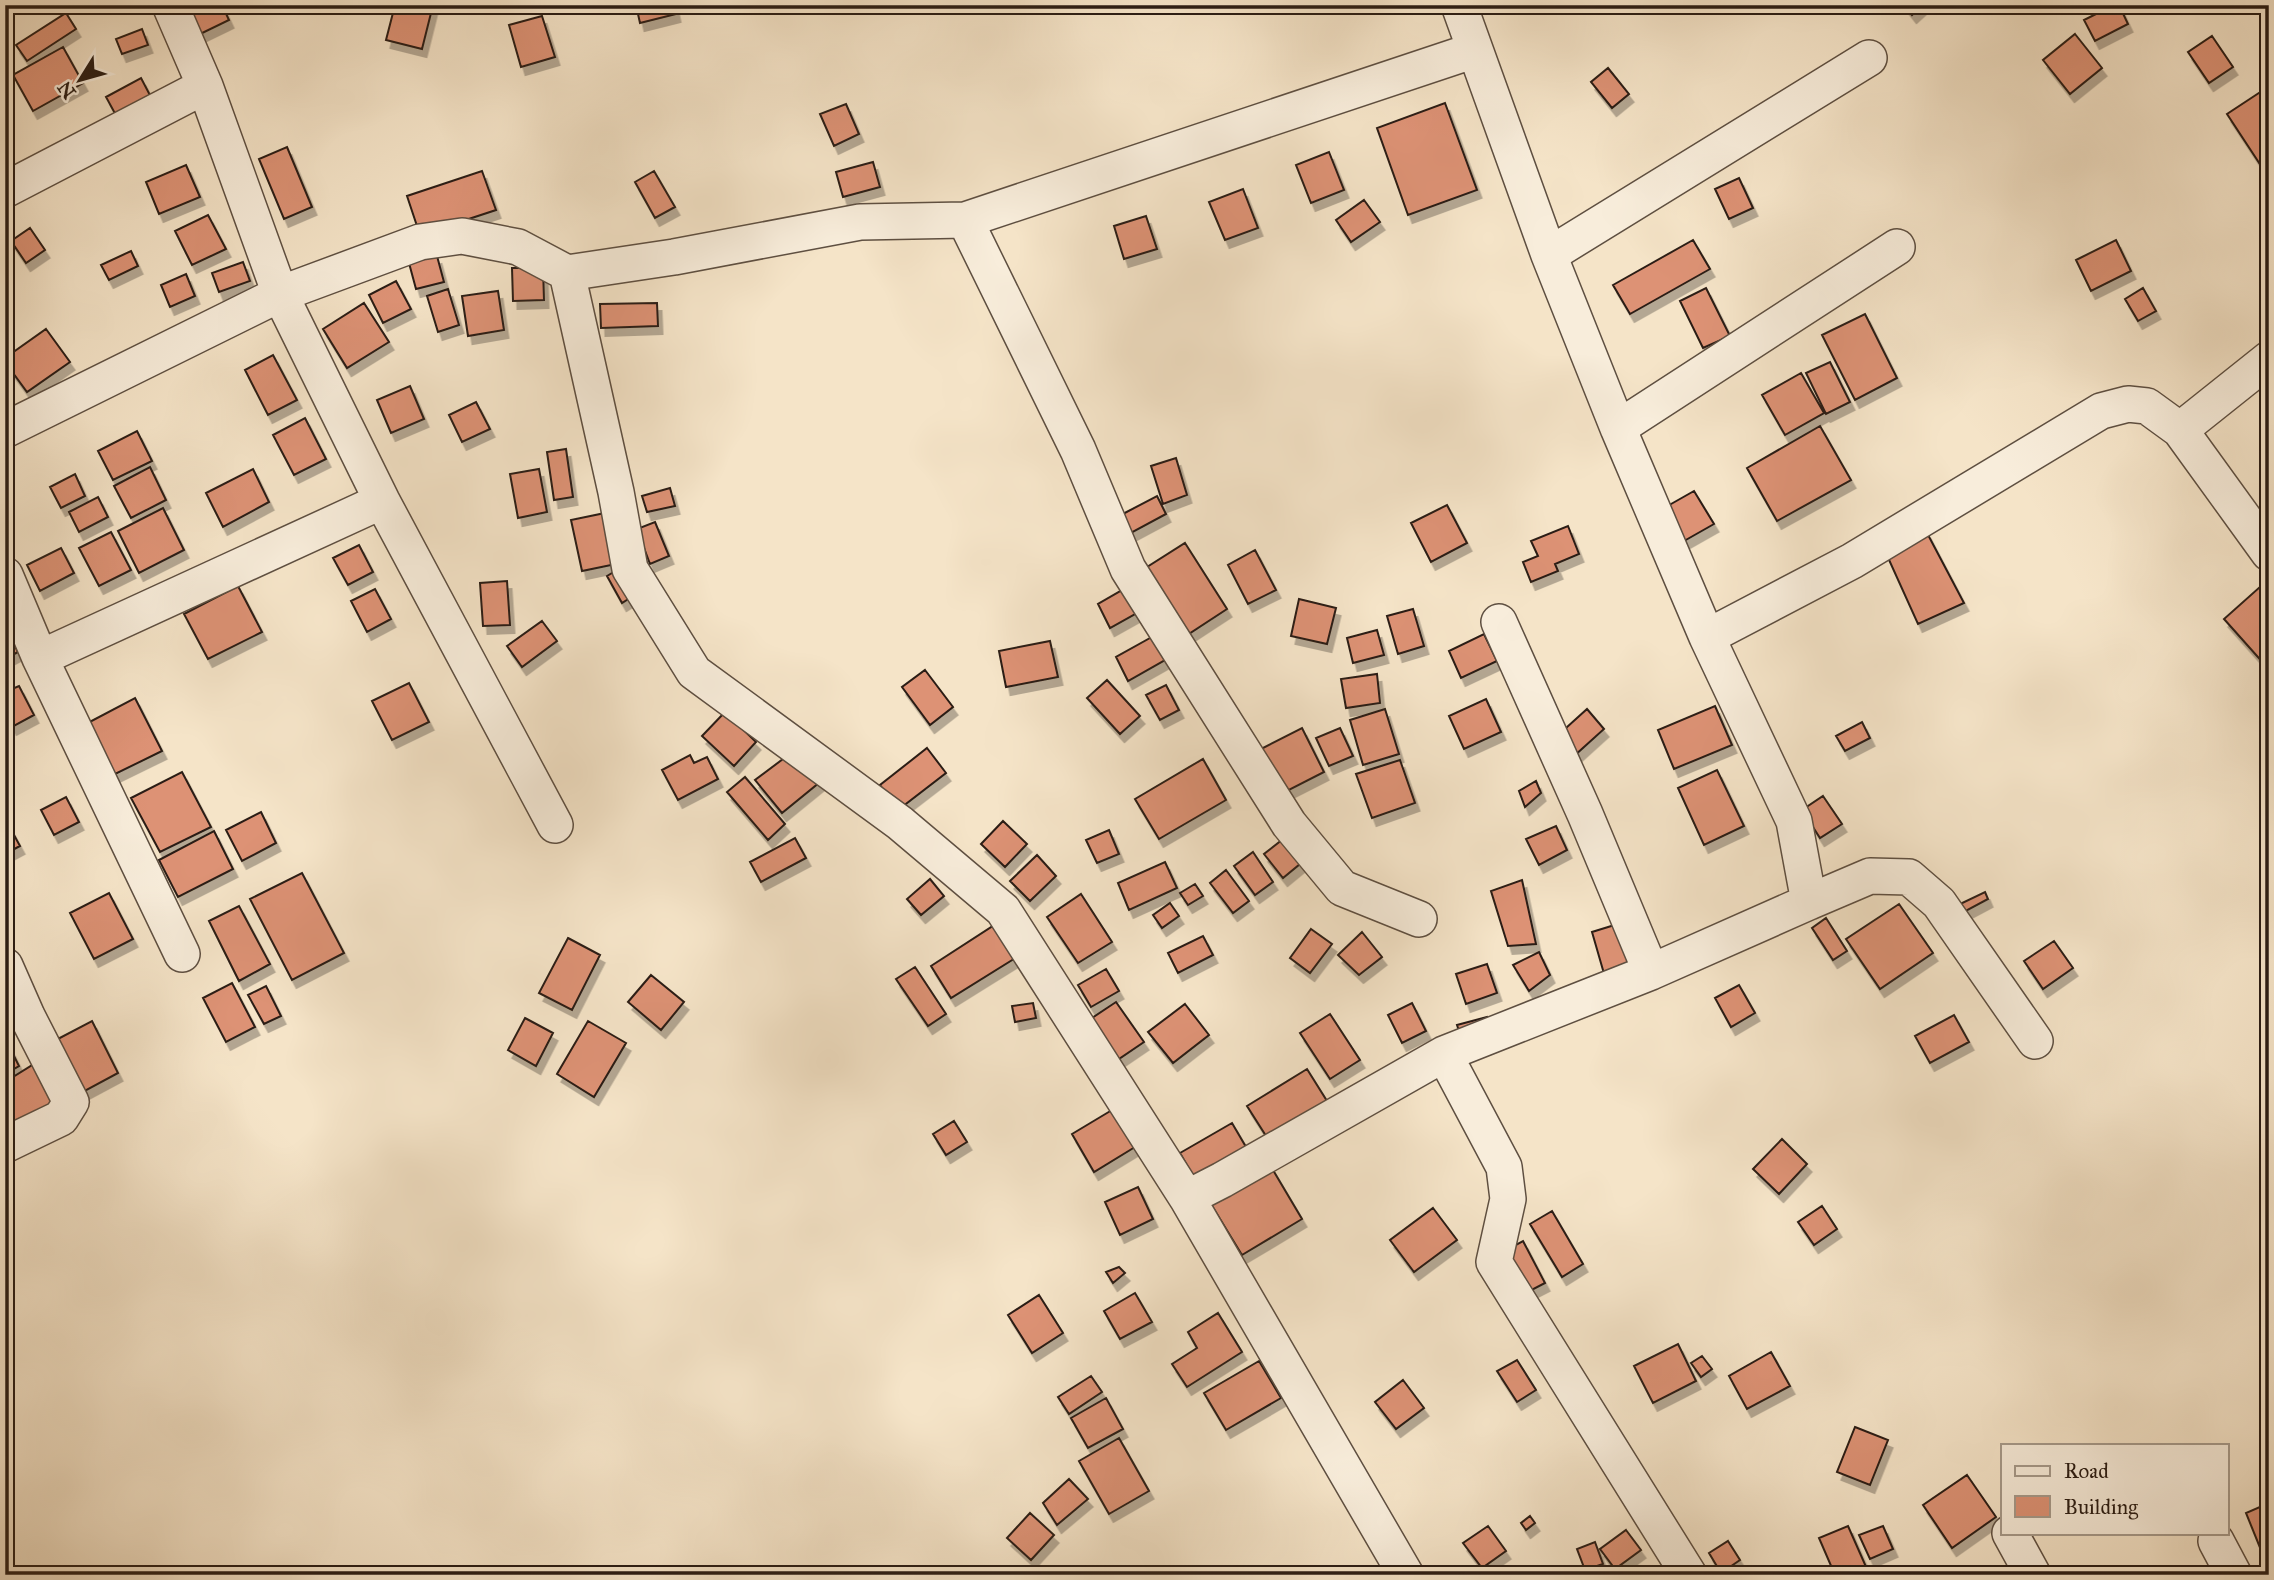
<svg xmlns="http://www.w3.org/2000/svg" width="2274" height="1580" font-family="'IM FELL Great Primer',serif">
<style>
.building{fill:#dd9275;stroke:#2b1d14;stroke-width:2;filter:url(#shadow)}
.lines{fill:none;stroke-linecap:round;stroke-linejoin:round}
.street-casing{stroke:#5e4f41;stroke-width:38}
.street{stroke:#f8eddb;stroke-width:35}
</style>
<defs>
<filter id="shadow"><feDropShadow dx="4.5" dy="8" stdDeviation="0" flood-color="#0004"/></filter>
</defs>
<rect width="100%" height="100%" fill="#f5e4c8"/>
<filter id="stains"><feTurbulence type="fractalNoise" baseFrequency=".00286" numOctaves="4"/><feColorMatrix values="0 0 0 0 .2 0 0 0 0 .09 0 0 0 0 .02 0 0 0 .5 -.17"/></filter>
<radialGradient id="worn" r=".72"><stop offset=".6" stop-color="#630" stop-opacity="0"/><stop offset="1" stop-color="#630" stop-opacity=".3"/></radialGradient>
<!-- building -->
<path class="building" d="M 187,5 L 222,5 L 229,20 L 194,37 Z
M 395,5 L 433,5 L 422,49 L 386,40 Z
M 636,5 L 674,5 L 676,14 L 640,23 Z
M 1904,5 L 1923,5 L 1912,15 Z
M 2114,5 L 2119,5 L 2128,24 L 2095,41 L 2084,20 Z
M 66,13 L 76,29 L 27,61 L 16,45 Z
M 542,16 L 555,57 L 521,67 L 509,25 Z
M 142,29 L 148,45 L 122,54 L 116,39 Z
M 2075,34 L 2102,68 L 2070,94 L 2043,60 Z
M 2212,36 L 2233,67 L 2209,83 L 2188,52 Z
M 63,47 L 83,83 L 33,111 L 13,75 Z
M 1608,68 L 1629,94 L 1612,108 L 1591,82 Z
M 141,78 L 153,101 L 118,119 L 106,97 Z
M 2268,87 L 2269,88 L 2269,178 L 2227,114 Z
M 1445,103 L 1477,190 L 1408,215 L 1377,128 Z
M 846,104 L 859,134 L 834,146 L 820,114 Z
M 287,147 L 312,207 L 284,219 L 259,159 Z
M 1329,152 L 1344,190 L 1311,203 L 1296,165 Z
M 873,162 L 880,187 L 843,197 L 836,172 Z
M 186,165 L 200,197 L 159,214 L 146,182 Z
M 482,171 L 496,210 L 420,235 L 407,196 Z
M 654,171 L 675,207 L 655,218 L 635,182 Z
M 1739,178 L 1753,208 L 1729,219 L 1715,189 Z
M 1243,189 L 1258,228 L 1225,240 L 1209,202 Z
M 1364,200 L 1380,222 L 1351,242 L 1336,220 Z
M 208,215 L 226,249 L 192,265 L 175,231 Z
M 1146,216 L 1157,249 L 1124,259 L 1114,226 Z
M 30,228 L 45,250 L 26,263 L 11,241 Z
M 1693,240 L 1710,269 L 1630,314 L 1613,285 Z
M 2116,240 L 2131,271 L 2091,291 L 2076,260 Z
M 131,251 L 138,266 L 109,280 L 101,265 Z
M 437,256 L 444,282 L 416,289 L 409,263 Z
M 243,262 L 250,281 L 219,292 L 212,273 Z
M 512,268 L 543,268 L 544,300 L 513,301 Z
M 186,274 L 195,296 L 170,307 L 161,285 Z
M 396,281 L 411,309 L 383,323 L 369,295 Z
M 1706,288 L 1730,336 L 1703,348 L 1680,301 Z
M 2143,288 L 2156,311 L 2138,321 L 2125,299 Z
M 448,289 L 459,325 L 438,332 L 427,296 Z
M 498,291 L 504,330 L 468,336 L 462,296 Z
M 364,303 L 389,342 L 347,368 L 323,329 Z
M 657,303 L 658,326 L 601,328 L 600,304 Z
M 1865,314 L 1897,378 L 1855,400 L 1822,335 Z
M 46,329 L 70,362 L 27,392 L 5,362 L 5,358 Z
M 273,355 L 297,400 L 268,415 L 245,370 Z
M 1830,362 L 1850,402 L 1826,414 L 1806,373 Z
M 1801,373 L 1824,413 L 1785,435 L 1762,395 Z
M 410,386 L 424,419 L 391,433 L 377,400 Z
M 476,402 L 490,429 L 462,442 L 449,415 Z
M 305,418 L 326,459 L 294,475 L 273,435 Z
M 1820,426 L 1851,480 L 1777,521 L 1747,468 Z
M 137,431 L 152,461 L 113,480 L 98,451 Z
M 566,449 L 573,497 L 554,500 L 547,452 Z
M 1176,458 L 1187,495 L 1163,504 L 1151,466 Z
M 150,467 L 166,500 L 131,518 L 114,486 Z
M 253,469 L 269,502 L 223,527 L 206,493 Z
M 539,469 L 547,512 L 518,518 L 510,474 Z
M 75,474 L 85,496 L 61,508 L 50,487 Z
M 670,488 L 675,506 L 647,512 L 642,496 Z
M 1694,491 L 1714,524 L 1684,541 L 1664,508 Z
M 1157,496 L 1166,514 L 1129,534 L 1119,516 Z
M 98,497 L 108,517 L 79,532 L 69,512 Z
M 1447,505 L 1467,543 L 1431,562 L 1411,523 Z
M 163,508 L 184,550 L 139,573 L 118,531 Z
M 605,513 L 616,564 L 582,571 L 571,520 Z
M 655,522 L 669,556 L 650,564 L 637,529 Z
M 1568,526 L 1579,554 L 1555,564 L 1558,571 L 1531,582 L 1523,562 L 1538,556 L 1531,541 Z
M 1926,531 L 1964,603 L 1918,624 L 1885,551 Z
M 111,532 L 131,570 L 99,586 L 79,548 Z
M 1185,543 L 1227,609 L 1178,641 L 1136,574 Z
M 359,545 L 373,572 L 348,585 L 333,558 Z
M 61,548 L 74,573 L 40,591 L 27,565 Z
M 1255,550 L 1276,590 L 1248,604 L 1228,565 Z
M 619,569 L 633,596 L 622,603 L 607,576 Z
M 507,581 L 510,625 L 483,626 L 480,583 Z
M 1131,585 L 1144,609 L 1110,628 L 1098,604 Z
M 238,586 L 262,632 L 208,659 L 184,614 Z
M 2261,586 L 2269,594 L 2269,661 L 2265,665 L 2224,619 Z
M 375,589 L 391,619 L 367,632 L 351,601 Z
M 1299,599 L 1336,608 L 1327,644 L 1291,636 Z
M 1413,609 L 1424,646 L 1398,654 L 1387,616 Z
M 542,621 L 557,641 L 522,667 L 507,646 Z
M 5,626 L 18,652 L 5,659 Z
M 1377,630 L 1384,655 L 1353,663 L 1347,638 Z
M 1159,633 L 1172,656 L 1128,681 L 1116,657 Z
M 1484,634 L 1497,661 L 1461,678 L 1449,651 Z
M 1050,641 L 1058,677 L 1006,687 L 999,651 Z
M 925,670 L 953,707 L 930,725 L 902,687 Z
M 1377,674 L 1380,703 L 1346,708 L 1341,679 Z
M 1107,680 L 1140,716 L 1120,734 L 1087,698 Z
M 409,683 L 429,722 L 392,740 L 372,701 Z
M 1166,685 L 1179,710 L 1160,720 L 1146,695 Z
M 19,686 L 34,715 L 12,727 L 5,714 L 5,692 Z
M 135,698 L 162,751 L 109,777 L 82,726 Z
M 1486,699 L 1501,732 L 1464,749 L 1449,716 Z
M 1715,706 L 1732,745 L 1674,769 L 1658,730 Z
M 1385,709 L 1399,754 L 1363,765 L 1350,720 Z
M 1587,709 L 1604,729 L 1574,756 L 1556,737 Z
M 725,712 L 756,742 L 734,766 L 702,736 Z
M 1862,722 L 1870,738 L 1845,751 L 1836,736 Z
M 1302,728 L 1324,772 L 1283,793 L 1261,749 Z
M 1340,728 L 1353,756 L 1329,766 L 1316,738 Z
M 927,748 L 946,773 L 898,810 L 880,785 Z
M 795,750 L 820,782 L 782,813 L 755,780 Z
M 690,755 L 694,763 L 707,757 L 718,779 L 678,800 L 662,770 Z
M 1203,759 L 1226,800 L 1159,839 L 1135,799 Z
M 1400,760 L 1415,803 L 1372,818 L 1356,774 Z
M 1717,770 L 1744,826 L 1704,845 L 1678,788 Z
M 182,772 L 211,827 L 160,852 L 131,798 Z
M 745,777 L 785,824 L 768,840 L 727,792 Z
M 1536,781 L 1541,793 L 1525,807 L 1519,791 Z
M 1823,796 L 1842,824 L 1820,838 L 1802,810 Z
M 66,797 L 79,822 L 54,835 L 41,810 Z
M 261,812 L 276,843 L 242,861 L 226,830 Z
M 1003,821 L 1027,844 L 1005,867 L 981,844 Z
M 8,824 L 20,846 L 5,854 L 5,825 Z
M 1556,826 L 1567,850 L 1539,865 L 1526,839 Z
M 1109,830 L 1119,854 L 1097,863 L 1086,840 Z
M 214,831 L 233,869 L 178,897 L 159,860 Z
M 1287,836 L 1306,859 L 1283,878 L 1264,854 Z
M 795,838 L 806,858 L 761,882 L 750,862 Z
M 1253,852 L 1273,882 L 1255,895 L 1234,866 Z
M 1037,855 L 1056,876 L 1030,901 L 1010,881 Z
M 1165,862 L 1177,888 L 1129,910 L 1118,883 Z
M 1226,870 L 1249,901 L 1233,913 L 1210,883 Z
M 302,873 L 344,953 L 292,980 L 250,899 Z
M 930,879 L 944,896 L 921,915 L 907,899 Z
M 1522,880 L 1536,944 L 1508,946 L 1491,891 Z
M 1195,884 L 1203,896 L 1188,905 L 1180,893 Z
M 1985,892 L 1988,899 L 1962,913 L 1958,905 Z
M 109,893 L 133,939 L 94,959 L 70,913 Z
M 1081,894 L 1112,942 L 1078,963 L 1047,917 Z
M 1170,903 L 1179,916 L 1162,928 L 1153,915 Z
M 1899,904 L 1933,953 L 1880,989 L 1846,939 Z
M 239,906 L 270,964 L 239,981 L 209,921 Z
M 1826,918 L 1847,951 L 1833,960 L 1812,928 Z
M 1621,923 L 1636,975 L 1607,984 L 1592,932 Z
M 996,924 L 1017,957 L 951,998 L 931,966 Z
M 1311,929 L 1332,944 L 1310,973 L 1290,958 Z
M 1362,932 L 1382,957 L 1359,975 L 1338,955 Z
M 1203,936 L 1213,955 L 1178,973 L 1168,953 Z
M 568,938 L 600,955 L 572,1010 L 539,993 Z
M 2054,941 L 2073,968 L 2043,989 L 2024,961 Z
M 1539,952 L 1550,975 L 1529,991 L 1513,965 Z
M 1487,964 L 1497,993 L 1466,1004 L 1456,974 Z
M 915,967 L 946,1014 L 928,1026 L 896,979 Z
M 1106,969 L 1119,991 L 1091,1007 L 1078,985 Z
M 651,975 L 684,1002 L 661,1030 L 628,1002 Z
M 232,983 L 255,1027 L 226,1042 L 203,998 Z
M 1739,985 L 1755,1013 L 1731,1027 L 1715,998 Z
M 266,986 L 281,1016 L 264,1024 L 248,995 Z
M 1116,1002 L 1144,1042 L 1110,1065 L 1083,1024 Z
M 1033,1003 L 1036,1018 L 1015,1022 L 1012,1006 Z
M 1412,1003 L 1426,1031 L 1402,1043 L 1388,1015 Z
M 1185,1004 L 1209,1035 L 1173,1063 L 1148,1032 Z
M 1330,1014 L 1360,1060 L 1330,1079 L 1300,1033 Z
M 1954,1015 L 1969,1042 L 1930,1063 L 1915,1036 Z
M 1487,1017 L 1492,1034 L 1463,1043 L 1457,1025 Z
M 525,1018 L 553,1033 L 536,1066 L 508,1050 Z
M 92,1021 L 118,1073 L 81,1093 L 54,1041 Z
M 588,1021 L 626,1043 L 594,1097 L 557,1074 Z
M 10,1048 L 19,1066 L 5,1074 L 5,1051 Z
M 34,1064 L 56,1101 L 5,1132 L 5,1082 Z
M 1307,1069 L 1332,1109 L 1273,1147 L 1247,1106 Z
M 1112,1110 L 1135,1147 L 1094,1172 L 1072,1134 Z
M 954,1121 L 967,1142 L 946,1155 L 933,1134 Z
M 1232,1123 L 1246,1147 L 1194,1178 L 1180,1153 Z
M 1782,1139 L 1807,1164 L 1779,1194 L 1753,1169 Z
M 1270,1165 L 1302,1219 L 1242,1255 L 1209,1201 Z
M 1138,1187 L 1153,1219 L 1120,1235 L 1105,1202 Z
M 1822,1206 L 1837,1229 L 1814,1245 L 1798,1222 Z
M 1433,1208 L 1457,1240 L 1414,1272 L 1390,1240 Z
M 1552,1211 L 1583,1264 L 1562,1277 L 1530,1224 Z
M 1523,1241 L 1545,1283 L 1524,1294 L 1501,1253 Z
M 1119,1267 L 1125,1273 L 1113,1283 L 1106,1272 Z
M 1135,1293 L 1152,1322 L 1120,1339 L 1104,1311 Z
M 1039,1295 L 1063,1333 L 1032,1353 L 1008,1315 Z
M 1218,1313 L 1242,1352 L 1187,1387 L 1172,1364 L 1197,1348 L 1188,1332 Z
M 1678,1344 L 1696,1381 L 1653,1403 L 1634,1366 Z
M 1771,1352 L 1790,1386 L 1747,1409 L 1729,1376 Z
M 1702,1356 L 1712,1369 L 1701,1377 L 1691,1363 Z
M 1517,1360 L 1536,1390 L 1517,1402 L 1497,1371 Z
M 1259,1361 L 1281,1398 L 1226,1430 L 1204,1393 Z
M 1091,1376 L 1102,1392 L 1069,1414 L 1058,1397 Z
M 1403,1380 L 1424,1408 L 1396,1429 L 1375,1402 Z
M 1106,1398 L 1123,1429 L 1088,1448 L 1071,1418 Z
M 1855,1427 L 1888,1440 L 1870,1485 L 1837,1472 Z
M 1119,1438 L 1149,1491 L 1109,1514 L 1079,1461 Z
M 1967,1475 L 1996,1517 L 1952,1548 L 1923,1505 Z
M 1069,1479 L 1088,1499 L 1057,1525 L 1043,1503 Z
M 2269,1503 L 2269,1552 L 2263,1555 L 2246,1513 Z
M 1030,1513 L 1054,1535 L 1031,1560 L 1007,1538 Z
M 1530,1516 L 1535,1523 L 1526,1530 L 1521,1523 Z
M 1488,1526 L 1506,1551 L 1482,1568 L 1463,1543 Z
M 1848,1526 L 1867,1569 L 1855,1575 L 1835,1575 L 1819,1538 Z
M 1883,1526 L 1893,1549 L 1870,1559 L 1859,1535 Z
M 1626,1530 L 1641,1550 L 1615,1569 L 1600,1549 Z
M 1728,1541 L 1740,1560 L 1721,1573 L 1709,1553 Z
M 1595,1542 L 1603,1564 L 1585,1570 L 1577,1549 Z"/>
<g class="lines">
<!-- street casing -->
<g class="street-casing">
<path id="street" d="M 170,5 L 205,86 L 280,294 L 382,501 L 555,825
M 5,190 L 205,86
M 965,220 L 1475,50
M 1549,255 L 1869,58
M 567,273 L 616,492 L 630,569 L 694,672 L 900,823 L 1003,910 L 1187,1198 L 1406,1575
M 1618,428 L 1897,247
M 5,430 L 280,294 L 420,242 L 462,236 L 518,247 L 567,273 L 674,257 L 860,222 L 965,220 L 1078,450 L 1128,569 L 1289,824 L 1342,888 L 1419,919
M 2180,430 L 2269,359
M 5,575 L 40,658 L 182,954
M 1499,622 L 1585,814 L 1651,972
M 1707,637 L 1852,561 L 2101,411 L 2128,404 L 2147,406 L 2180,430 L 2269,553
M 40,658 L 382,501
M 1809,902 L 1870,876 L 1909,877 L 1939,903 L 2035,1041
M 5,966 L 27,1016 L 71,1102 L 61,1118 L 5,1145
M 1444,1054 L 1504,1167 L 1508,1199 L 1494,1262 L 1689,1575
M 1187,1198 L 1222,1180 L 1444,1054 L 1651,972 L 1809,902 L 1794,821 L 1707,637 L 1618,428 L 1549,255 L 1459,5
M 2010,1533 L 2033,1575
M 2216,1541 L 2234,1575"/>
</g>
<!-- street -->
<use href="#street" class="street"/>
</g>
<!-- margin -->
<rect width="2274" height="1580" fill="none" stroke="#f5e4c8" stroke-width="28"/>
<rect x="7" y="7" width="2260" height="1566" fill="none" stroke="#2b1d14" stroke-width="3.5"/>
<rect x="14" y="14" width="2246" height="1552" fill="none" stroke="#2b1d14" stroke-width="2"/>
<!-- legend -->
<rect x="2001" y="1444" width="228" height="91" fill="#f8eddb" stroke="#a69a8b" stroke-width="2"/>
<rect x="2015" y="1466" width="35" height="10" fill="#f8eddb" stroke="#a69a8b" stroke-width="2"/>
<text x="2064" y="1478" font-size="21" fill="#2b1d14">Road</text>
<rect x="2015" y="1496" width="35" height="21" fill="#dd9275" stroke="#a69a8b" stroke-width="2"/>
<text x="2064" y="1514" font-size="21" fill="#2b1d14">Building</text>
<!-- north arrow -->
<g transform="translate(80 80) rotate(233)" stroke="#f8eddb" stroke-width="5" paint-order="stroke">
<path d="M0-5L12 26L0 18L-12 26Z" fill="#2b1d14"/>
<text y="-10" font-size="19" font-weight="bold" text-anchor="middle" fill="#2b1d14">N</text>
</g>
<rect width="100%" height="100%" filter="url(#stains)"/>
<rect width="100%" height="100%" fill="url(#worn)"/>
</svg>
